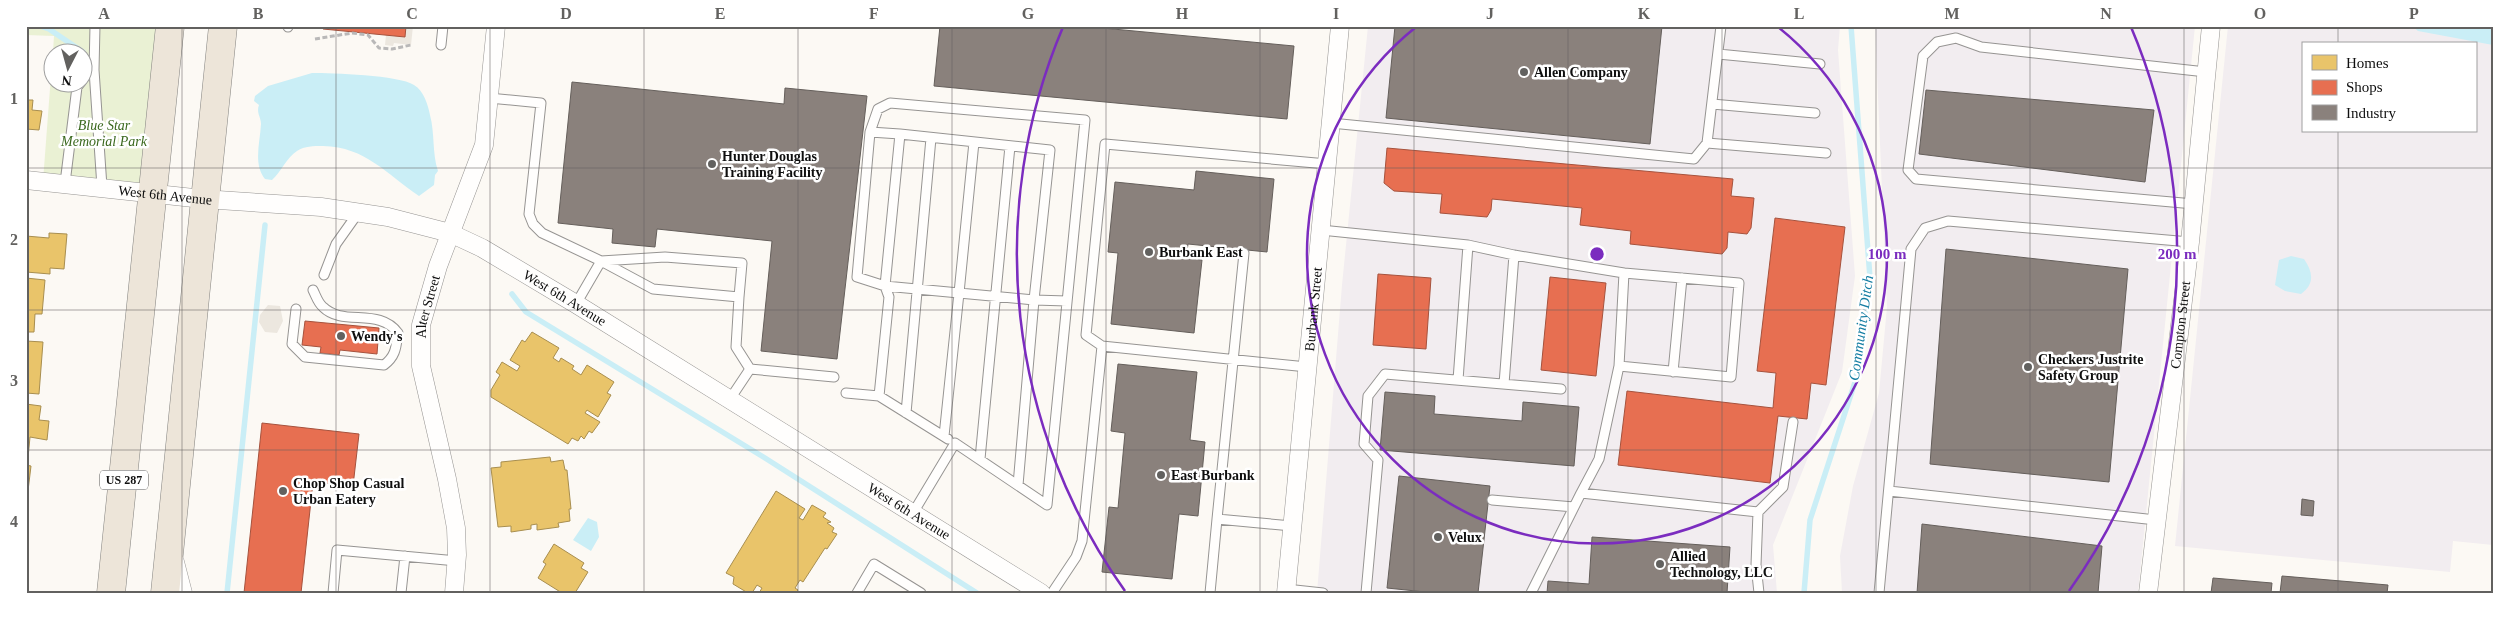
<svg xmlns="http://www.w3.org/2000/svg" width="2519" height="619" font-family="'Times New Roman',serif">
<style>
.industrial{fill:#f2edf0;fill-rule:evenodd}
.green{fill:#eaf1d4}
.plaza{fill:#ece7df}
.water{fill:#caeef6}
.homes{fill:#e9c46a;stroke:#a88e4f}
.shops{fill:#e76f51;stroke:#a6523d}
.industry{fill:#8a817c;stroke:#655f5b}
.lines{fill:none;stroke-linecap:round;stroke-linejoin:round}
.stream{stroke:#caeef6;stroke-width:5.5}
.lane-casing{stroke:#969492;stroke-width:11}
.street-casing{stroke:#969492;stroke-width:19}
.primary-casing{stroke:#83827f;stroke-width:29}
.path{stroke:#b9b8b8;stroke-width:3;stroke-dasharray:5 2.5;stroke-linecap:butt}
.lane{stroke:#fffefd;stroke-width:9}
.street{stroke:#fffefd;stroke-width:18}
.primary{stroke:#ede5d9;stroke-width:28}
.grid{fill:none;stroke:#62615f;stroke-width:1;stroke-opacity:0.55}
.ring{fill:none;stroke:#7b2cbf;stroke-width:2.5}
.poi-dot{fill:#62615f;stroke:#fff;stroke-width:2}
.labels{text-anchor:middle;stroke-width:5;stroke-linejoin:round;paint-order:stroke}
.shield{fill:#fff;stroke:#575757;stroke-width:1}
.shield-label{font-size:12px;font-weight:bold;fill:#0f0f0f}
.poi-label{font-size:14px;font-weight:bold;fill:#0f0f0f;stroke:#fff;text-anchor:start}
.park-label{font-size:14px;font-style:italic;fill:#3a681d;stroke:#fff}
.street-label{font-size:14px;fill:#0f0f0f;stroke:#fff}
.water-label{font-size:15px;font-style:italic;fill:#157ea3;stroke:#fff}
.centre{fill:#7b2cbf;stroke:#fff;stroke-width:2.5}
.ring-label{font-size:15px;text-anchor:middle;font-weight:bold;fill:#7b2cbf;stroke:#fff;stroke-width:5;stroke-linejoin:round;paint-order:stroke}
.neatline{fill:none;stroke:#62615f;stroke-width:2}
.grid-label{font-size:16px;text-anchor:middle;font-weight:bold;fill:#62615f}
</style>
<rect width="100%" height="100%" fill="#fcf9f4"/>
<!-- industrial -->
<path class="industrial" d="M 1368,26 L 1840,26 L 1838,50 L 1855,276 L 1842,372 L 1773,545 L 1777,593 L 1317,593 L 1342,285 Z
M 1875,26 L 2195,26 L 2138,593 L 1842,593 L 1840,556 L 1853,486 L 1879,393 L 1887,307 Z
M 2228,26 L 2493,26 L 2493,545 L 2453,541 L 2450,572 L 2175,546 ZM 2303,44 L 2475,44 L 2475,131 L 2303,131 Z"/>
<!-- green -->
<path class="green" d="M 26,26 L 170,26 L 152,193 L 43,181 L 52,62 L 52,82 L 82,82 L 82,52 L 53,52 L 54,36 L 26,35 Z"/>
<!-- plaza -->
<path class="plaza" d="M 406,26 L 413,26 L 411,45 L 394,43 L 393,46 L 385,45 L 386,35 L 405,37 Z
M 268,305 L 280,306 L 283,321 L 277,333 L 265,332 L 259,322 L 260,315 Z"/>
<!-- water -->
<path class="water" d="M 2412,26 L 2493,26 L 2493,45 L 2418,31 Z
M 312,73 C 332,73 399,75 414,85 C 424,91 428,105 430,115 C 435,134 432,153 438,171 L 435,175 L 434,185 L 419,196 C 386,174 366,147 323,146 C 313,146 305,146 297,151 C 287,157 281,172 272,180 L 265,179 C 253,164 260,143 261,124 C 261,117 256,113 259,105 L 254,101 L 255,96 L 268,86 Z
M 2291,256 L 2304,259 C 2313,272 2315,284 2301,294 L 2285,291 L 2275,285 L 2279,260 Z
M 588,518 L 597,522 L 599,537 L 591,551 L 573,540 Z"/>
<!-- homes -->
<path class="homes" d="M 26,100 L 33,100 L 32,110 L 42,111 L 39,130 L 26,129 Z
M 49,233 L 67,234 L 64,269 L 50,268 L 50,274 L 26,272 L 26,236 L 49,238 Z
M 26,278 L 45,280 L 42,314 L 35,314 L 34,332 L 26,332 Z
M 532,332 L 559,348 L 553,358 L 559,362 L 561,358 L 574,366 L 572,369 L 581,375 L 587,365 L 614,382 L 607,393 L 611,395 L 598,417 L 587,410 L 585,413 L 600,422 L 592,433 L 589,431 L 584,439 L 581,436 L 578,441 L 572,438 L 568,444 L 491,397 L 491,390 L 500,375 L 496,372 L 502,362 L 517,371 L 520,366 L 510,360 L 522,340 L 525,342 Z
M 26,341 L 43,342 L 39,394 L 26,393 Z
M 26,404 L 41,406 L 39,420 L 49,421 L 47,440 L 30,437 L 28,458 Z
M 550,457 L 551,462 L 563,460 L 565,470 L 567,470 L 571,509 L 569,509 L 570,521 L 558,523 L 559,527 L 537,530 L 537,524 L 531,525 L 531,529 L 511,532 L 511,526 L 498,527 L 491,468 L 501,467 L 501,462 Z
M 26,465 L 31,466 L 27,499 L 26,499 Z
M 776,491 L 805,509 L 799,518 L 803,520 L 812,505 L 826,513 L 823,517 L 831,522 L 827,523 L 834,528 L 832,532 L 837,534 L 827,549 L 825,548 L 803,582 L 800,580 L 795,588 L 798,590 L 796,593 L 759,593 L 762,588 L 757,585 L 752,593 L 748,593 L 733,584 L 734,577 L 726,573 Z
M 554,544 L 584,563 L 581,568 L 588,572 L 575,593 L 562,593 L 538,578 L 546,564 L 543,562 Z"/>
<!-- shops -->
<path class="shops" d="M 323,26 L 406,26 L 405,37 L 323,29 Z
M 1387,148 L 1733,179 L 1731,196 L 1754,198 L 1751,228 L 1747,234 L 1728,232 L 1727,248 L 1722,254 L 1630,244 L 1631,231 L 1580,225 L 1582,208 L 1492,199 L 1491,210 L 1487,217 L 1440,213 L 1442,194 L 1394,191 L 1384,183 Z
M 1775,218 L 1845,227 L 1826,385 L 1811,383 L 1807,419 L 1778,416 L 1770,483 L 1618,465 L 1627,391 L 1773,408 L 1776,373 L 1757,371 Z
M 1378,274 L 1431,278 L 1426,349 L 1373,345 Z
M 1550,277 L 1606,283 L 1596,376 L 1541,370 Z
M 305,321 L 379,328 L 377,354 L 340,350 L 339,355 L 320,353 L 321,347 L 302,345 Z
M 262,423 L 359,434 L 353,486 L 313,482 L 301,593 L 244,593 Z"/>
<!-- industry -->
<path class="industry" d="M 940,26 L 1081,26 L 1294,46 L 1287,119 L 934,86 Z
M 1395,26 L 1662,26 L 1650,144 L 1386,118 Z
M 572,82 L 784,104 L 785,88 L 867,96 L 837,359 L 761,351 L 772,241 L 657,229 L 655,247 L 612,243 L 613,229 L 558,223 Z
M 1926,90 L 2154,110 L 2145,182 L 1919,154 Z
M 1196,171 L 1274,179 L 1267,252 L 1188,244 L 1186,258 L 1202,260 L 1194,333 L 1111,324 L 1118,253 L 1108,252 L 1115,182 L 1194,190 Z
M 1946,249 L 2128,269 L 2109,482 L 1930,464 Z
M 1118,364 L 1197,372 L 1190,440 L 1205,442 L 1198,516 L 1179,514 L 1172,579 L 1102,572 L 1109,507 L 1118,508 L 1125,433 L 1111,431 Z
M 1385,392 L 1435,396 L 1434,414 L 1522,421 L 1523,402 L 1579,407 L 1574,466 L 1380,450 Z
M 1399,476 L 1490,486 L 1478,593 L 1435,593 L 1387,588 Z
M 2302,499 L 2314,501 L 2313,516 L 2301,515 Z
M 1922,524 L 2102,546 L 2098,593 L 1917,593 Z
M 1592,537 L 1730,547 L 1727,593 L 1547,593 L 1548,581 L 1589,584 Z
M 2282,576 L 2388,585 L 2387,593 L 2280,593 Z
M 2213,578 L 2272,583 L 2271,593 L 2211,593 Z"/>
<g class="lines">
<!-- stream -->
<path class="stream" d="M 40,26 L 49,29 L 83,52
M 512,294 L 526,312 L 765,458 L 977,593
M 227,593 L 265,225
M 1804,593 L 1810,520 L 1856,379 L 1870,278 L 1851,26"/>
<!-- lane casing -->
<g class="lane-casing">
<path id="lane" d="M 95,26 L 94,70 L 102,187
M 288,27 L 288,26
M 441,45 L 443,26
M 1718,54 L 1820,64
M 489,98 L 541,103 L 529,214 L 533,224 L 542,233 L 601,261 L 665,257 L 742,263 L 739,297 L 653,289 L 601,261 L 576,304
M 1712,104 L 1815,113
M 1331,123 L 1694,159 L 1707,143 L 1721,26
M 870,132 L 900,134
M 1707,143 L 1826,153
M 65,183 L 77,87 L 81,82
M 2194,204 L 1916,179 L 1908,170 L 1923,56 L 1937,42 L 1956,38 L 1981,47 L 2206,72
M 1321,230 L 1468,245 L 1514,255 L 1624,273
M 1244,253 L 1217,519 L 1292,526
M 324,275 L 336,244 L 358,213
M 296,309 L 292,344 L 305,357 L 384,365 C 396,356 396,347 398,333 C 379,307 343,327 323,307 C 318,303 316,296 313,290
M 1102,346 L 1086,335 L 1105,144 L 1327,164
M 750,369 L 834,377
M 1673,372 L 1682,278
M 1458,380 L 1468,245
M 1504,384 L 1514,255
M 846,393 L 879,396 L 948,439
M 879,396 L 889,297 L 885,286 L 857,277 L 870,132 L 878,109 L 890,103 L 1085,120 L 1047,505 L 955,443 L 913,513
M 730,399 L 750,369 L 736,347 L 739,297
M 906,413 L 931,138
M 944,436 L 959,293 L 1034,300 L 1050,150 L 900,134 L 885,286 L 959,293 L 974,142
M 980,459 L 1010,146
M 1018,485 L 1034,300 L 1067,301
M 1889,491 L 2156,520
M 1581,493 L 1599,459 L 1619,366 L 1624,273 L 1739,283 L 1731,377 L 1619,366
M 1492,500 L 1574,507
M 1758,512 L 1783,487 L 1793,422
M 1286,589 L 1323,593
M 333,593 L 337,550 L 457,561
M 401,593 L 405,556
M 857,593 L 874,564 L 921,593
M 1052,593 L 1076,557 L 1082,541 L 1102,346 L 1307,367
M 1210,593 L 1217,519
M 1366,593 L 1378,460 L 1364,444 L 1368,396 L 1385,374 L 1561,389
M 1531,593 L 1581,493 L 1758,512 L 1756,565 L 1759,593
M 1879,593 L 1911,249 L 1925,228 L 1948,221 L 2190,242"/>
</g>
<!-- street casing -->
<g class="street-casing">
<g id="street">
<path id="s1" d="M 26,180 L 203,199 L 321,207 L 388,217 L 450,233 L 482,248 L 576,304 L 1041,593"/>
<path d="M 175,562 L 183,593"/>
<path id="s2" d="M 454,593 L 457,555 L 456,528 L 447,479 L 421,366 L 421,325 L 438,266 L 484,145 L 496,26"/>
<path id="s3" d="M 1286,593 L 1340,26"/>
<path id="s4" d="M 2148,593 L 2190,242 L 2211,26"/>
</g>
</g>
<!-- primary casing -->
<g class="primary-casing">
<path id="primary" d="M 111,593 L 170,26
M 165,593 C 183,404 204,215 223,26"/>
</g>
<!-- path -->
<path class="path" d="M 315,39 L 352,33 L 368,35 L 379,48 L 392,49 L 411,45"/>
<!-- lane -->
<use href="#lane" class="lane"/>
<!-- street -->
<use href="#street" class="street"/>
<!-- primary -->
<use href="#primary" class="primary"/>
</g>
<!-- grid -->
<path class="grid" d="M 182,26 L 182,593M 336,26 L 336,593M 490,26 L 490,593M 644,26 L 644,593M 798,26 L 798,593M 952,26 L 952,593M 1106,26 L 1106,593M 1260,26 L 1260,593M 1414,26 L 1414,593M 1568,26 L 1568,593M 1722,26 L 1722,593M 1876,26 L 1876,593M 2030,26 L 2030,593M 2184,26 L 2184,593M 2338,26 L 2338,44M 2338,131 L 2338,593M 26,168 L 2493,168M 26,310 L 2493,310M 26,450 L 2493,450"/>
<!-- distance rings -->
<g class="ring">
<path d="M1778 27A290 290 0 1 1 1416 27"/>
<path d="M1125 591A580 580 0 0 1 1063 27M2131 27A580 580 0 0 1 2069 591"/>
</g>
<!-- markers -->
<g class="poi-dot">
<circle cx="1524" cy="72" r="5"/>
<circle cx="712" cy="164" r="5"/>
<circle cx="1149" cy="252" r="5"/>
<circle cx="341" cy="336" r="5"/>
<circle cx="2028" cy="367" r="5"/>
<circle cx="1161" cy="475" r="5"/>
<circle cx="283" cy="491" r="5"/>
<circle cx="1438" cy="537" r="5"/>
<circle cx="1660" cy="564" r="5"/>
</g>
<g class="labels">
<!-- shield labels -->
<rect class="shield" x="100" y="470.5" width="48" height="19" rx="4"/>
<g class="shield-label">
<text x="124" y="484">US 287</text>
</g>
<!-- poi labels -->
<g class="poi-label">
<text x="1534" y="77">Allen Company</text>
<text x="722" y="161">Hunter Douglas<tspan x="722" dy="16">Training Facility</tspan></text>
<text x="1159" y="257">Burbank East</text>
<text x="351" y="341">Wendy's</text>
<text x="2038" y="364">Checkers Justrite<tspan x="2038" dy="16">Safety Group</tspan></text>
<text x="1171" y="480">East Burbank</text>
<text x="293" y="488">Chop Shop Casual<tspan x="293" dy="16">Urban Eatery</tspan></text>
<text x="1448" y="542">Velux</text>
<text x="1670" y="561">Allied<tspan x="1670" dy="16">Technology, LLC</tspan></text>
</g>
<!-- park labels -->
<g class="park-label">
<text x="104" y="130">Blue Star<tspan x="104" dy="16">Memorial Park</tspan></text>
</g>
<!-- street labels -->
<g class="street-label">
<text dy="5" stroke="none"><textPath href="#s1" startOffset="140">West 6th Avenue</textPath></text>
<text dy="5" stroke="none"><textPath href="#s1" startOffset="560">West 6th Avenue</textPath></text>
<text dy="5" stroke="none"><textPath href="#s2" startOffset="291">Alter Street</textPath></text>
<text dy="5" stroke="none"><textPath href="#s3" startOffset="285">Burbank Street</textPath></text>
<text dy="5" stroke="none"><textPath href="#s4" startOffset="270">Compton Street</textPath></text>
<text dy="5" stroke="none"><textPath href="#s1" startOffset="965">West 6th Avenue</textPath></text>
</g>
<!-- water labels -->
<g class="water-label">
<text transform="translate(1861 328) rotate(-82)" y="5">Community Ditch</text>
</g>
</g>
<circle cx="1597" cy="254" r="8" class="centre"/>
<g class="ring-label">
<text x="1887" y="259">100 m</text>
<text x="2177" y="259">200 m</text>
</g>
<!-- border -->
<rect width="2519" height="619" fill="none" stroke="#ffffff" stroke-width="55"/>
<!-- legend -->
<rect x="2302" y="42" width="175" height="90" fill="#ffffff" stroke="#9f9f9f"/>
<rect x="2312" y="55" width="25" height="15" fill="#e9c46a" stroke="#9f9f9f"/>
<text x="2346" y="68" font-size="15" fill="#0f0f0f">Homes</text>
<rect x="2312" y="80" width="25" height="15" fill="#e76f51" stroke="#9f9f9f"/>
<text x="2346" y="92" font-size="15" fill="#0f0f0f">Shops</text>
<rect x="2312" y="105" width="25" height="15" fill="#8a817c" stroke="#9f9f9f"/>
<text x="2346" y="118" font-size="15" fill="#0f0f0f">Industry</text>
<!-- north arrow -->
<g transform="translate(68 68) rotate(186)"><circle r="24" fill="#ffffff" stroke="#9f9f9f"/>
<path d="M0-4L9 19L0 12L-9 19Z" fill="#62615f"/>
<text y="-8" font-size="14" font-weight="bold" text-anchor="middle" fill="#0f0f0f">N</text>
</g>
<rect x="28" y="28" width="2464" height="564" class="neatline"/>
<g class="grid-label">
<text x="104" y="19">A</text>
<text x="258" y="19">B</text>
<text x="412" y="19">C</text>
<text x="566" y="19">D</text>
<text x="720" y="19">E</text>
<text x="874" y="19">F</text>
<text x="1028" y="19">G</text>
<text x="1182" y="19">H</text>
<text x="1336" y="19">I</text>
<text x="1490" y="19">J</text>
<text x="1644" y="19">K</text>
<text x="1799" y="19">L</text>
<text x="1952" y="19">M</text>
<text x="2106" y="19">N</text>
<text x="2260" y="19">O</text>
<text x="2414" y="19">P</text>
<text x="14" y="104">1</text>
<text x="14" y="245">2</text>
<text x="14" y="386">3</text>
<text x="14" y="527">4</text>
</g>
</svg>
